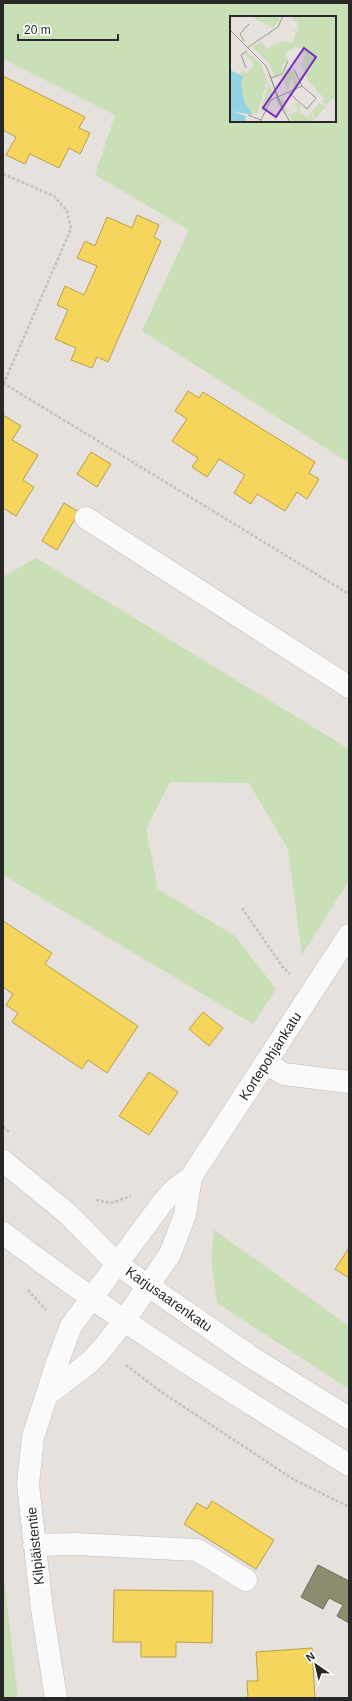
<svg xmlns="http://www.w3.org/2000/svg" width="352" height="1701" font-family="Arial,sans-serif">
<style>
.green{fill:#c9dfb6;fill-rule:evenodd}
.homes{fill:#f6d55c;stroke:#b8a14c}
.industry{fill:#8c8c6e;stroke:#6e6e59}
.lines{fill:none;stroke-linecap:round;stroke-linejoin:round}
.minor-casing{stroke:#bfbdbe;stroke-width:23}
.path{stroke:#c2c2c1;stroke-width:2.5;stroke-dasharray:3 2;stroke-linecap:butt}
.minor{stroke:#fbfafa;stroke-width:22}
.labels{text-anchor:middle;stroke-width:4;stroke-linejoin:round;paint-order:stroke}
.street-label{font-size:14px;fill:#272727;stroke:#fff}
.inset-road{fill:none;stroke:#9a9794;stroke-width:1}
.view{fill:#7b2cbf;fill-opacity:0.15;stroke:#7b2cbf;stroke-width:2}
.inset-edge{fill:none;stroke:#272727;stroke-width:2}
</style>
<rect width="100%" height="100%" fill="#e6e1dc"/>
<!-- green -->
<path class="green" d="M 3,3 L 349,3 L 349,463 L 142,331 L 189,230 L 95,175 L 115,115 L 3,59 ZM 231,17 L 335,17 L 335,121 L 231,121 Z
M 36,558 L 349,749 L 349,880 L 302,955 L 288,849 L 249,783 L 170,782 L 146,829 L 158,889 L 235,936 L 276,989 L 253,1024 L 3,875 L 3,577 Z
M 214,1230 L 349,1326 L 349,1389 L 217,1303 L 211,1259 Z
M 3,1570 L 18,1698 L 3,1698 Z"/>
<!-- homes -->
<path class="homes" d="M 3,76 L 85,117 L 79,128 L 90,133 L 80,154 L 69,148 L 59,168 L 30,154 L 25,164 L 6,155 L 16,137 L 3,130 Z
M 137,215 L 159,225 L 154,237 L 161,241 L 108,362 L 97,357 L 92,368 L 71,360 L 76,348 L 55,339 L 68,310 L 57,305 L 65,286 L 84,295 L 97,266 L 77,258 L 85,241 L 95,246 L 107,217 L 132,228 Z
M 188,391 L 199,398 L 203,392 L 315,462 L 309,473 L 319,479 L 307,499 L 297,492 L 285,511 L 257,494 L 251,504 L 234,493 L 245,475 L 219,459 L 207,477 L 192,467 L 198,458 L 172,441 L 187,419 L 175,411 Z
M 3,415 L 21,426 L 12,440 L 38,455 L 23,480 L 34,487 L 16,516 L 3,508 Z
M 91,452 L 111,464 L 97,487 L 77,474 Z
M 64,503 L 79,512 L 57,550 L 42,541 Z
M 3,921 L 52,953 L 45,964 L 138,1026 L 107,1073 L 88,1060 L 82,1069 L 12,1022 L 18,1013 L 6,1005 L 13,994 L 3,987 Z
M 203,1012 L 223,1028 L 209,1046 L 189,1029 Z
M 149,1072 L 178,1092 L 149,1135 L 119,1116 Z
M 349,1248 L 349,1278 L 335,1269 Z
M 212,1501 L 274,1540 L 256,1569 L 184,1524 L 197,1503 L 207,1509 Z
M 114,1590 L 213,1591 L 212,1643 L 176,1642 L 176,1657 L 141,1657 L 141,1642 L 113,1642 Z
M 312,1648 L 315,1698 L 248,1698 L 247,1681 L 258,1681 L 256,1652 Z"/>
<!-- industry -->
<path class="industry" d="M 318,1565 L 349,1581 L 349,1623 L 337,1616 L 343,1605 L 329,1598 L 323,1609 L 301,1597 Z"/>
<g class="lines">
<!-- minor casing -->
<g class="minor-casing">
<path id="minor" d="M 86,518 L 349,687
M 265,1063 L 284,1074 L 349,1082
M 3,1161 L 68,1214 L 117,1264 L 251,1357 L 349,1418
M 3,1233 C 114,1318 231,1392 349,1465
M 47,1395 L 90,1362 L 103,1348 L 124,1321 L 170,1254 L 185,1215 L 191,1177
M 34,1545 L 75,1544 L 197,1550 L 246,1580
M 56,1698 L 42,1609 L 28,1484 L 33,1437 L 57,1363 L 71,1326 L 163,1202 L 176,1188 L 191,1177 L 349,935"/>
</g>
<!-- path -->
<path class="path" d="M 3,174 L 54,196 L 67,211 L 71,229 L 4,383
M 3,383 L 349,594
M 242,908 L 282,966 L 290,974
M 3,1127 L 9,1132
M 96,1200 L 111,1203 L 131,1196
M 28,1290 L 46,1310
M 126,1365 L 160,1391 L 293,1479 L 349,1507"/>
<!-- minor -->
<use href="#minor" class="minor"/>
</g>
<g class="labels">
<!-- street labels -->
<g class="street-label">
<text transform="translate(270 1056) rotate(-57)" y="5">Kortepohjankatu</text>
<text transform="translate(169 1299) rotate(35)" y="5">Karjusaarenkatu</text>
<text transform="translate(35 1546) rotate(-96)" y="5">Kilpiäistentie</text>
</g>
</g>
<!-- overview -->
<g transform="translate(230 16)">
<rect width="106" height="106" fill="#e6e1dc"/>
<path d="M 21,0 L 43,0 L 51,3 L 43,12 ZM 63,0 L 106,0 L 106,84 L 101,83 L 97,89 L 91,86 L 95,84 L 93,81 L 79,66 L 71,48 L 75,45 L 73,41 L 75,39 L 71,32 L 66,31 L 55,37 L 58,45 L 53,48 L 51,58 L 44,60 L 39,47 L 22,31 L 31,25 L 37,33 L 52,25 L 62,27 L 66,18 L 62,14 L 67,16 L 69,12 L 67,6 L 62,4 ZM 17,36 L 31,48 L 37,65 L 27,98 L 20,97 L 0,69 L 12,55 L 16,57 L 22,52 L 23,46 L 15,38 ZM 55,52 L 62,53 L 69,70 L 62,73 L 64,66 L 61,64 L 58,75 L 52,61 L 44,64 L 53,59 ZM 39,66 L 42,76 L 33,96 L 31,93 ZM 52,81 L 59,99 L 68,95 L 64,87 L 68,87 L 71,89 L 69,96 L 77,102 L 81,97 L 83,99 L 81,106 L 63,106 L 55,94 L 50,83 ZM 89,87 L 96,90 L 82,106 L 84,99 L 82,96 Z" fill="#c9dfb6"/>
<path d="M 0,54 L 14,61 L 11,65 L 14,86 L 23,99 L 1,95 L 16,100 L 15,106 L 0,106 Z" fill="#93d2e4"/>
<path class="inset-road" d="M 0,14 L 36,50 L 55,98M 14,25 L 10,18 L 19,8M 17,32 L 48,11 L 53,0M 16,52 L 11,39 L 17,35M 64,53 L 72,70M 40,59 L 49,87 L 60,106M 41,62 L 52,58 L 58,45M 58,76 L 77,93 L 86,82 L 72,70M 18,99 L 31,104M 30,106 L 41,84 L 72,70"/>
<path class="view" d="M 74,32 L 86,41 L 46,101 L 33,92 Z"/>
<rect width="106" height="106" class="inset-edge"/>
</g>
<!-- border -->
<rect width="352" height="1701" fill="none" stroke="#272727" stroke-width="8"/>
<!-- north arrow -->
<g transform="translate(316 1665) rotate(326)" stroke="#ffffff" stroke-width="3" paint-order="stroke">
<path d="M0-3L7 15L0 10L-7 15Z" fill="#272727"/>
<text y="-6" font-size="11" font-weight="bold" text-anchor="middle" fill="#272727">N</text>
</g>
<!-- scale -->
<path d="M18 34v6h100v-6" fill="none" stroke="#272727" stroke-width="2"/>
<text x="24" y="34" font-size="12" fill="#272727" stroke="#ffffff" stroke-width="3" paint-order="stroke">20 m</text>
</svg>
